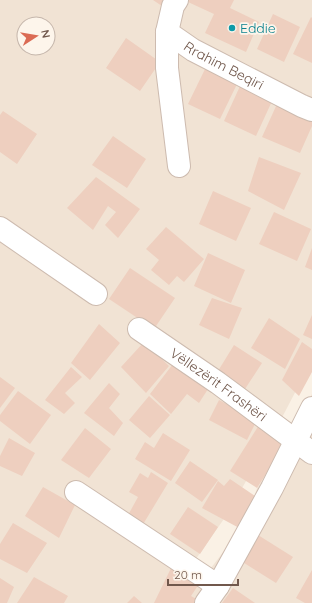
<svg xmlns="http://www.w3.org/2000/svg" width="312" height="603" font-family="Quicksand,sans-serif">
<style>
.residential{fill:#f1e3d4;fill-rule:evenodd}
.building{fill:#eecfbf}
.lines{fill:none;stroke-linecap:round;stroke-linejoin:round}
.minor-casing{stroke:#cdbbaf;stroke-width:24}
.minor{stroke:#fff;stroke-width:22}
.culture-dot{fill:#0f9aa8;stroke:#fdf5eb;stroke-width:1.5}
.labels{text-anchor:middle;stroke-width:3.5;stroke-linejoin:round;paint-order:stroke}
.culture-label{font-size:14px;fill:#0d838f;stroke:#fdf5eb;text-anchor:start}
.street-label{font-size:14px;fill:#71584c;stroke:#fdf5eb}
</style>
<rect width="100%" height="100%" fill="#faf1e5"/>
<!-- residential -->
<path class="residential" d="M 0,0 L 312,0 L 312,360 L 276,429 L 226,516 L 165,603 L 0,603 ZM 24,24 L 48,24 L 48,48 L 24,48 Z
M 312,394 L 312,603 L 184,603 L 224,551 L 255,496 L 257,488 L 286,443 Z"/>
<!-- building -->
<path class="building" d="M 153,0 L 166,0 L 162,6 Z
M 189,0 L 234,0 L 230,8 L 259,22 L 246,52 L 205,33 L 214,14 L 188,2 Z
M 273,14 L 300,27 L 284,62 L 257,49 Z
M 311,17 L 312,18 L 312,63 L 293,54 Z
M 126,38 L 160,62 L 140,91 L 106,68 Z
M 206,67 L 238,82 L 220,119 L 188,104 Z
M 241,84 L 273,99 L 256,136 L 224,121 Z
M 277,104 L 312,120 L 312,126 L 300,153 L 262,137 Z
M 3,111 L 37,134 L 17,164 L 0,152 L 0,115 Z
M 113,136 L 146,159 L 127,188 L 92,165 Z
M 259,157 L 301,173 L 284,210 L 248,191 Z
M 96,177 L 140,209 L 118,238 L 105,225 L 116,212 L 108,206 L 93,230 L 67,208 Z
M 213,191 L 251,208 L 236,241 L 199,224 Z
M 274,212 L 311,229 L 297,261 L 259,244 Z
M 166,227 L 204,259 L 184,282 L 177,276 L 169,285 L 151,270 L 159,260 L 146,249 Z
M 312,248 L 312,270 L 305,267 Z
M 208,253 L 245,270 L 231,303 L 194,286 Z
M 130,268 L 175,298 L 154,329 L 109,299 Z
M 212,298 L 242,308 L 229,339 L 199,325 Z
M 312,315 L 312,339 L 303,335 Z
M 269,318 L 300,339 L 285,369 L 251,348 Z
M 99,324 L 120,343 L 90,380 L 71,363 Z
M 144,342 L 169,366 L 146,393 L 121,367 Z
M 302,342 L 312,349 L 312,372 L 299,396 L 282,380 Z
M 234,345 L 262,363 L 243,392 L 218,371 Z
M 176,360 L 210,386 L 199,403 L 187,394 L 171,414 L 150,394 Z
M 71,367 L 82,377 L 65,393 L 75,403 L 64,414 L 45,400 Z
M 0,377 L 15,388 L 0,408 Z
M 109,383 L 120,394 L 109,408 L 123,423 L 114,436 L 84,413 Z
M 18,391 L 51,415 L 30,444 L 0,421 L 0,415 Z
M 149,396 L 170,415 L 150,438 L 129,420 Z
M 219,400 L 257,420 L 247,440 L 209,420 Z
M 259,425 L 286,443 L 257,488 L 230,471 Z
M 85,428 L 111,449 L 89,478 L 61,460 Z
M 163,433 L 190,450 L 171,481 L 135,459 L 145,442 L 154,448 Z
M 9,438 L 35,453 L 22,476 L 0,466 L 0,456 Z
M 190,461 L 218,480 L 202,502 L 175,483 Z
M 151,472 L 168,483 L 142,526 L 127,517 L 138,497 L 129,492 L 140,473 L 148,478 Z
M 230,479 L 255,496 L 241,529 L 202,508 L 218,481 L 224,486 Z
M 43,487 L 75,505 L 59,538 L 25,516 Z
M 188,507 L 218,527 L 200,554 L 170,534 Z
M 13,523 L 47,543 L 27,573 L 0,559 L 0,544 Z
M 258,535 L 293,557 L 276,583 L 241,561 Z
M 173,564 L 201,581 L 191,596 L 198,600 L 196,603 L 154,603 Z
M 312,570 L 312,603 L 305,603 L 296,598 Z
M 34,577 L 68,596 L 64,603 L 17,603 Z
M 0,578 L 14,587 L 7,603 L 0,603 Z
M 233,588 L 255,603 L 222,603 Z
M 134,596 L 142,603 L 127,603 Z"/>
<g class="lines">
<!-- minor casing -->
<g class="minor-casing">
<g id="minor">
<path id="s1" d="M 177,0 L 173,6 L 167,32 L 193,50 L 302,106 L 312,110"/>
<path d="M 167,32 L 167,68 L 179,166"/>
<path d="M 0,228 L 96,294"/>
<path id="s2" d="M 139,329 L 218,383 L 312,453"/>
<path d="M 76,492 L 218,586"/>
<path d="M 206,603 L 218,586 L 272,488 L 312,408"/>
</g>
</g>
<!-- minor -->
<use href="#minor" class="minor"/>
</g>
<!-- markers -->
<circle class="culture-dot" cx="232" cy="28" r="4"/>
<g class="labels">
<!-- culture labels -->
<g class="culture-label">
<text x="240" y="33">Eddie</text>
</g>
<!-- street labels -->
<g class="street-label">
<text dy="5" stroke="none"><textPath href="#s1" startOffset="100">Rrahim Beqiri</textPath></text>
<text dy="5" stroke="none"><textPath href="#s2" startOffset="97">Vëllezërit Frashëri</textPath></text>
</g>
</g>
<!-- north arrow -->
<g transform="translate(36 36) rotate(78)"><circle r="19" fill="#fdf5eb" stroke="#c5b6ab"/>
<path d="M0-3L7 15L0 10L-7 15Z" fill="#db6b54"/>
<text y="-6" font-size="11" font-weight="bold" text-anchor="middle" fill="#71584c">N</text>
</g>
<!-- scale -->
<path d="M168 579v6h70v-6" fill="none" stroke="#71584c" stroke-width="2"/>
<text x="174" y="579" font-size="12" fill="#71584c" stroke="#fdf5eb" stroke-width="3" paint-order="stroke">20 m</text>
</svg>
